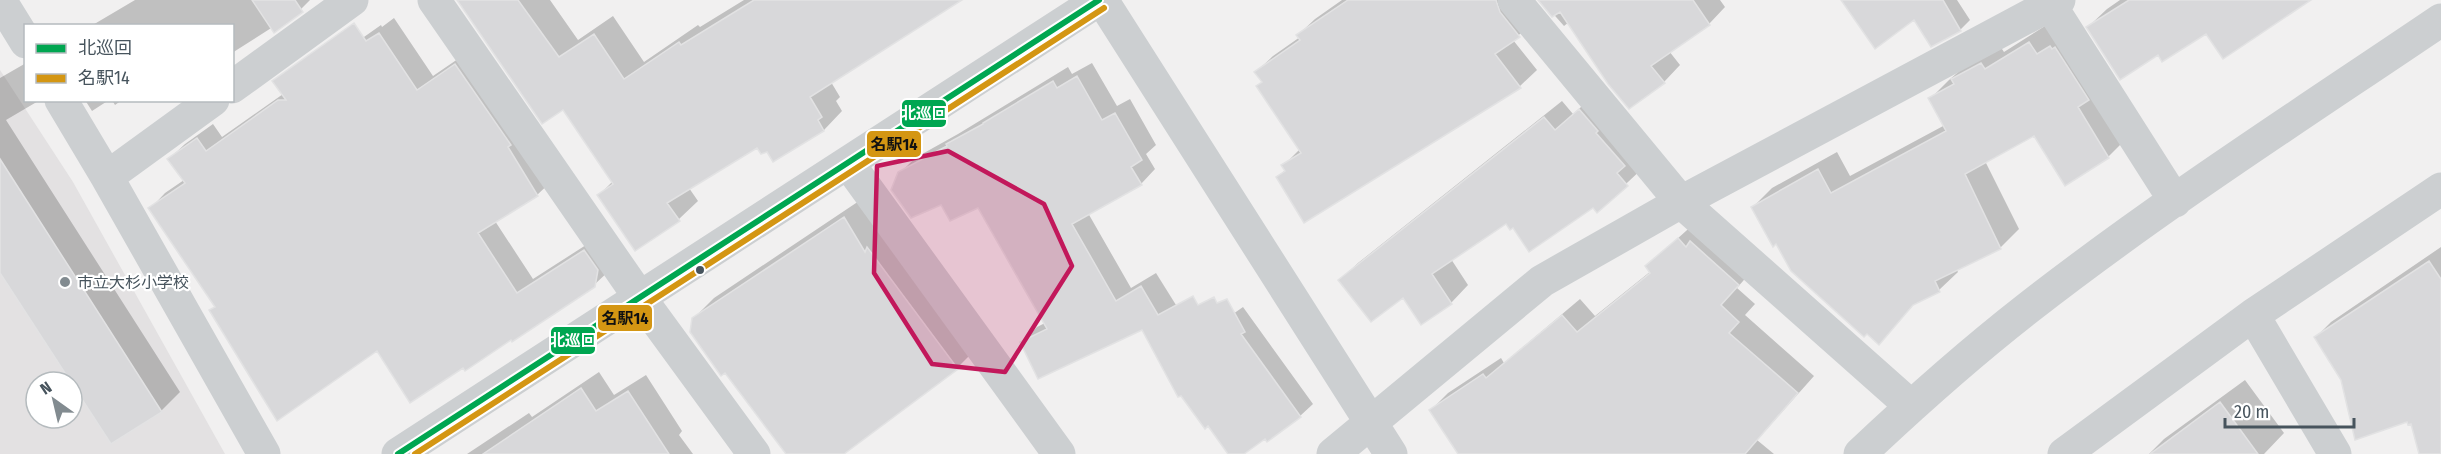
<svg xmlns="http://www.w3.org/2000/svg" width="2441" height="454" font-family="'Fira Sans Condensed','Noto Sans JP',sans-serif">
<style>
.education{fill:#e3e1e2;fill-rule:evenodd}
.shadow{fill:#0003}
.building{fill:#d8d8da;stroke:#e2e2e3;stroke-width:1.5}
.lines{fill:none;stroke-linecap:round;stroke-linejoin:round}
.minor{stroke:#cccfd1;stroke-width:33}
.bus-1-casing{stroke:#fff;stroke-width:10}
.bus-2-casing{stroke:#fff;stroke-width:10}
.bus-1{stroke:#00a651;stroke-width:6}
.bus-2{stroke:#d49613;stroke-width:6}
.marked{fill:#c2185b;fill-opacity:0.2;stroke:#c2185b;stroke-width:4.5;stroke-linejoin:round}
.bus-dot{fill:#47545d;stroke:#fff;stroke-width:2}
.poi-dot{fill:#828b90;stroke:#fff;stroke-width:2}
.labels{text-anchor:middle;stroke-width:4.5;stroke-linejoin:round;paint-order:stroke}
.poi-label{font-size:16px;fill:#47545d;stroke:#fff;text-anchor:start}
.line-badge{stroke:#fff;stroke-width:2}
.badge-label{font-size:16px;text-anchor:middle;font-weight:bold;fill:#fff}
.pale-badge-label{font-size:16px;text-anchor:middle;font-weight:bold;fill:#111}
</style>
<rect width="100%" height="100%" fill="#f1f0f0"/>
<!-- education -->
<path class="education" d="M 0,70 L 73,182 L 225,454 L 0,454 ZM 36,382 L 72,382 L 72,418 L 36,418 Z"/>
<!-- shadow -->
<path class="shadow" d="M 135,0 L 310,0 L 301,9 L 232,53 L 232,26 L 91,26 Z
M 459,0 L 550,0 L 578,40 L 613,16 L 644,62 L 698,25 L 700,27 L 744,0 L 959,0 L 831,82 L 840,97 L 836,101 L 842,111 L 824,130 L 773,160 L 767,150 L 758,145 L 689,188 L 698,201 L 679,219 L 635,249 L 599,195 L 613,181 L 563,107 Z
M 1342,0 L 1519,0 L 1536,20 L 1513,40 L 1537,70 L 1520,86 L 1305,221 L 1278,177 L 1286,169 L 1283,166 L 1300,149 L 1256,72 L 1273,56 L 1300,37 L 1298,35 L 1315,19 Z
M 1541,0 L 1720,0 L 1725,7 L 1709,24 L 1669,51 L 1680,65 L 1664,82 L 1629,107 L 1569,22 L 1564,26 Z
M 1843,0 L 1957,0 L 1970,20 L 1960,30 Z
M 2120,0 L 2307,0 L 2206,32 L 2159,53 L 2088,27 L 2107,9 Z
M 394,18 L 433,76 L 471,50 L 553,180 L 537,195 L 495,221 L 533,279 L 600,236 L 610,270 L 594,285 L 464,366 L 377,349 L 210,311 L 216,305 L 150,209 L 165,193 L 184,180 L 169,159 L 185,144 L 213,124 L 222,137 L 381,25 L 382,27 Z
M 2048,24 L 2127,138 L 2108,157 L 2065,184 L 2034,134 L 1985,161 L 2019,229 L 2000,248 L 1956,269 L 1958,272 L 1939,290 L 1916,302 L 1878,343 L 1753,207 L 1772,188 L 1837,152 L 1850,176 L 1945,125 L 1930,99 L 1949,80 L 1971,61 L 2000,46 L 2004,52 Z
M 26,63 L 26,100 L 40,100 L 6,120 L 180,392 L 161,411 L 0,270 L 0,78 Z
M 1092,63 L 1117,106 L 1130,99 L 1156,145 L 1146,154 L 1155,169 L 1141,184 L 1088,213 L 1131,288 L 1156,273 L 1176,305 L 1161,320 L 1022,342 L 1037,327 L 1045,323 L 979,206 L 900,173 L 915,158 L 958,134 L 1068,67 L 1072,74 Z
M 1597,93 L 1644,167 L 1597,211 L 1593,206 L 1513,226 L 1506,222 L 1451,259 L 1468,285 L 1451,303 L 1403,296 L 1340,280 L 1358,263 L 1562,101 L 1573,114 Z
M 85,100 L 109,100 L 92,111 Z
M 112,100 L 122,100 L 115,105 Z
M 865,197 L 978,347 L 957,368 L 841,454 L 788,454 L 693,319 L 714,298 Z
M 1696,222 L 1755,267 L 1737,288 L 1755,304 L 1745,315 L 1814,376 L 1757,440 L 1774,454 L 1460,454 L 1431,410 L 1448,393 L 1501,358 L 1504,363 L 1580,299 L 1595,316 L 1651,271 L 1647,266 Z
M 2441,247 L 2441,426 L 2412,422 L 2343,379 L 2316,337 L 2331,322 Z
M 1243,307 L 1313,404 L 1300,416 L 1241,454 L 1230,454 L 1209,424 L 1181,394 L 1176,354 Z
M 599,372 L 614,395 L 646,375 L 682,431 L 679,435 L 693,454 L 467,454 L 529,413 L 532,417 Z
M 2245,380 L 2284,433 L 2264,454 L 2149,454 L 2164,439 Z"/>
<!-- building -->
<path class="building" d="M 252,0 L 295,0 L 303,12 L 274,33 Z
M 457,0 L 518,0 L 559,57 L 594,34 L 624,79 L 679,42 L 681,45 L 754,0 L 962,0 L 810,97 L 822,117 L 818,120 L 824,131 L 773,162 L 767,152 L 761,154 L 757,148 L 667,203 L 680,221 L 635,251 L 597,195 L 613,184 L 563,110 L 542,124 Z
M 1348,0 L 1496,0 L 1500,12 L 1520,37 L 1495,54 L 1521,88 L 1304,223 L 1276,177 L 1285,171 L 1281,165 L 1301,153 L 1256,86 L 1262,82 L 1254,72 L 1300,40 L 1296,35 Z
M 1538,0 L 1693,0 L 1710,25 L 1651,66 L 1665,83 L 1629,109 L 1608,84 L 1560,12 L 1552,17 Z
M 1841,0 L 1943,0 L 1961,31 L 1931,47 L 1914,20 L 1875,49 Z
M 2129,0 L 2311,0 L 2223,59 L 2206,34 L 2162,62 L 2158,55 L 2120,80 L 2086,27 Z
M 354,23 L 366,41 L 379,33 L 417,90 L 455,64 L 511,145 L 508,147 L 538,196 L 478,233 L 517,293 L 584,250 L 598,270 L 595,287 L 512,342 L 511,340 L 465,371 L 463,368 L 410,403 L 377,351 L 277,421 L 209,310 L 215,307 L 148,208 L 185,183 L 167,159 L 197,138 L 206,151 L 278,100 L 286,100 L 272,81 Z
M 2029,42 L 2037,54 L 2050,46 L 2052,49 L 2055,47 L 2089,100 L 2078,107 L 2109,158 L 2065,186 L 2034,136 L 1965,174 L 2001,249 L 1935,281 L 1940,292 L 1913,305 L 1879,345 L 1867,334 L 1864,337 L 1791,271 L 1776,244 L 1773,247 L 1751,207 L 1818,169 L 1831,193 L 1946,131 L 1928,98 L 1954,84 L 1951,79 L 1981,63 L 1985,69 Z
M 1077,76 L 1102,120 L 1115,113 L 1142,160 L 1131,167 L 1142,185 L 1072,224 L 1116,301 L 1141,286 L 1158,315 L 1193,296 L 1198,305 L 1214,297 L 1217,303 L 1227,299 L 1245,332 L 1241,334 L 1301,417 L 1267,442 L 1265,439 L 1244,454 L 1228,454 L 1208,426 L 1205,429 L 1181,396 L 1178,397 L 1142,330 L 1038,379 L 1020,342 L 1047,329 L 978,208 L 950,221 L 941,205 L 911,218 L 891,190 L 898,172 L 947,146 L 946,144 L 983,124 L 983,123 L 1053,81 L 1057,88 Z
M 1579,109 L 1598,131 L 1596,133 L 1625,166 L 1617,173 L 1628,186 L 1597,213 L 1593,208 L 1529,252 L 1513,228 L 1510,230 L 1506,224 L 1432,274 L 1452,304 L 1421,325 L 1403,298 L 1371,322 L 1338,280 L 1544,117 L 1555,130 Z
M 0,159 L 162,412 L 111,444 L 0,273 Z
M 844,217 L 865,252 L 867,247 L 958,369 L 844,454 L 786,454 L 725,373 L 721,376 L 690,332 L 692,318 Z
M 1678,238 L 1686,247 L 1690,241 L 1739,285 L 1721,305 L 1739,322 L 1729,333 L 1798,393 L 1745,454 L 1458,454 L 1429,410 L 1483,374 L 1486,378 L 1562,315 L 1577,332 L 1650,273 L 1645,266 Z
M 2429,261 L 2441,279 L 2441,454 L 2419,454 L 2411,424 L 2408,425 L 2407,422 L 2355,440 L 2341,380 L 2314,337 Z
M 581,388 L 596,411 L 628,391 L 669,454 L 483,454 Z
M 2220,402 L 2258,454 L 2150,454 Z"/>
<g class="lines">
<!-- minor -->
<path class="minor" d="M 0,0 L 26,42
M 434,0 L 640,298 L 754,454
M 1102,0 L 1391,454
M 1514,0 L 1681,202 L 1911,406
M 2047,0 L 2175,201
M 232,87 L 352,0
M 61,100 L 107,177 L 264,454
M 848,163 L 1059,454
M 107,177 L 213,100
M 2253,315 L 2335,454
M 398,454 L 1099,0
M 1333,454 L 1542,281 L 1681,202 L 2059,0
M 1860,454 C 1914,403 1969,354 2028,308 C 2160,205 2302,114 2441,20
M 2064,454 L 2253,315 L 2441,189"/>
<!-- bus-1 casing -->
<g class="bus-1-casing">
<path id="bus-1" d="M 398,454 L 1099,0"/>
</g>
<!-- bus-2 casing -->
<g class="bus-2-casing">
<path id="bus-2" d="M 415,454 L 1104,8"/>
</g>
<!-- bus-1 -->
<use href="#bus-1" class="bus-1"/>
<!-- bus-2 -->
<use href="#bus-2" class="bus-2"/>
</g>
<!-- marked area -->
<path class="marked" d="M 948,151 L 1044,204 L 1072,266 L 1005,372 L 932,364 L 874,273 L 877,166 Z"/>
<!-- markers -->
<circle class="bus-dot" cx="700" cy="270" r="5"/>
<circle class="poi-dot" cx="65" cy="282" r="6"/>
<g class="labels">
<!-- poi labels -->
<g class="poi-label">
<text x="77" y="288">市立大杉小学校</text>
</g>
</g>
<g class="line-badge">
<rect x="901" y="99" width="46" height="29" rx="6" fill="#00a651"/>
<rect x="866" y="130" width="56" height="28" rx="6" fill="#d49613"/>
<rect x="597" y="304" width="56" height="28" rx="6" fill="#d49613"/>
<rect x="550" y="326" width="46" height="29" rx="6" fill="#00a651"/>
</g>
<g class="badge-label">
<text x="924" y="119">北巡回</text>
<text x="573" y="346">北巡回</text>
</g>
<g class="pale-badge-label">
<text x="894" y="150">名駅14</text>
<text x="625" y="324">名駅14</text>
</g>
<!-- legend -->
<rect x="24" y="24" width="210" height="78" fill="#ffffff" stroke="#b5bbbe" stroke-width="1.5"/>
<rect x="36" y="44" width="30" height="9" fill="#00a651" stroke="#b5bbbe" stroke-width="1.5"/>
<text x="78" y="54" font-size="18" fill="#47545d">北巡回</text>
<rect x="36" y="74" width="30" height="9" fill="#d49613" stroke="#b5bbbe" stroke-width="1.5"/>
<text x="78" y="84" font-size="18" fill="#47545d">名駅14</text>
<!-- north arrow -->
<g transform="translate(54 400) rotate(326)"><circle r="28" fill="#ffffff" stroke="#b5bbbe" stroke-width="1.5"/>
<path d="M0-4.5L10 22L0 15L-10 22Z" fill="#828b90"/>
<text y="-9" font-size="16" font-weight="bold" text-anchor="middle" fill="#47545d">N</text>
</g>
<!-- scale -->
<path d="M2225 418v9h129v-9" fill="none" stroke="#47545d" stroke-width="3"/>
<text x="2234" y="418" font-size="18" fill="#47545d" stroke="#ffffff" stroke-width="4.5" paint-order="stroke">20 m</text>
</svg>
